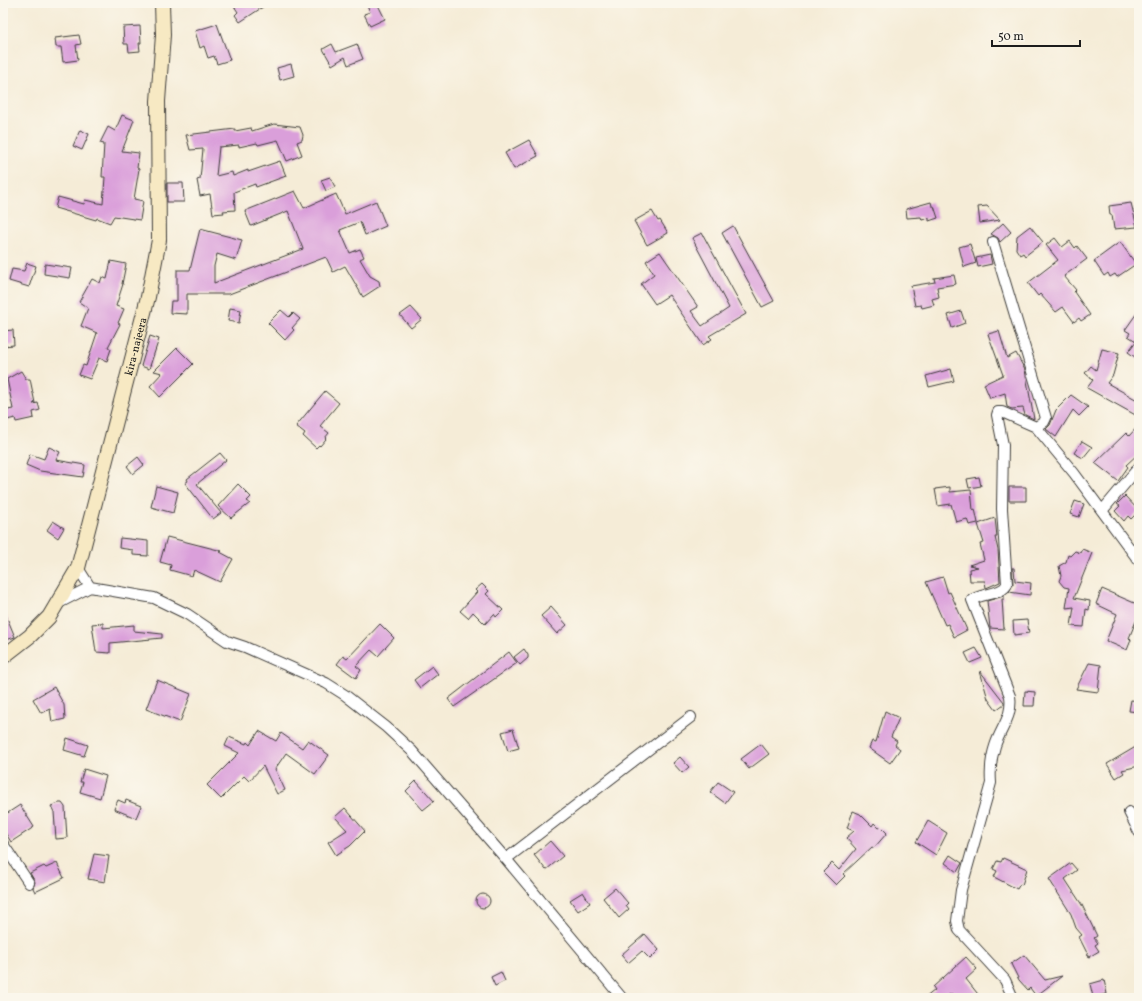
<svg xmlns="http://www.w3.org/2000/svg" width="1142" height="1001" font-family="Vollkorn,serif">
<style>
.building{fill:#da9fda}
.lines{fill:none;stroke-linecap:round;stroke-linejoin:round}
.street-casing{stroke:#3d3b38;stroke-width:12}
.secondary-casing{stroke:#3d3b38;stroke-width:16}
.street{stroke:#fff;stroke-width:10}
.secondary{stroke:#f7e9c3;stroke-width:14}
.labels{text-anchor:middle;stroke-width:3.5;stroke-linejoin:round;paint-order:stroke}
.street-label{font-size:11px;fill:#1c1c1c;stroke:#fbf7ec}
</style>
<rect width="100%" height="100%" fill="#fbf7ec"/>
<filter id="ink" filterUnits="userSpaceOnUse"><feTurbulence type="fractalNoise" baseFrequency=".025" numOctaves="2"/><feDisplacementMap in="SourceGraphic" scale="8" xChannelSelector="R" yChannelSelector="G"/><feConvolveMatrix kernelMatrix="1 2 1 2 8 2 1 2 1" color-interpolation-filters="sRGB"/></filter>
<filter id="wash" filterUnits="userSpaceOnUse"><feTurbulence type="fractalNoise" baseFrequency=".012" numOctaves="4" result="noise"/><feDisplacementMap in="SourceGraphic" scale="16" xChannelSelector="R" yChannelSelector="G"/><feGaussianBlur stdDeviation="0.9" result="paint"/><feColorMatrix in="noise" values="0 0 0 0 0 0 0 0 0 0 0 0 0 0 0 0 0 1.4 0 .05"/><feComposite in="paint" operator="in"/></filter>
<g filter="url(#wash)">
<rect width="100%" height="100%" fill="#f5ecd7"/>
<g id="blocks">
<!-- building -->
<path class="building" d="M 232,3 L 269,3 L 240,22 L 235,15 L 238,12 Z
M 372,3 L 377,3 L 385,19 L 370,26 L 364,14 L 370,12 L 367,5 Z
M 217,24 L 230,60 L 217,64 L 214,56 L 208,58 L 204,46 L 200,48 L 195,31 Z
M 140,26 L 141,43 L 139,43 L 140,51 L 129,52 L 128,44 L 124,44 L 123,27 Z
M 79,35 L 81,44 L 76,45 L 78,60 L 63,62 L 61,47 L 56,47 L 55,38 Z
M 332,44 L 336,52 L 357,44 L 363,59 L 348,65 L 345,57 L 332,65 L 323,49 Z
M 291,64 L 294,76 L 280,80 L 277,68 Z
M 122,115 L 134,120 L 122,151 L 139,153 L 137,168 L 139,169 L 134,199 L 143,201 L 140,220 L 114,216 L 110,223 L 97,218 L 96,220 L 55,208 L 58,197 L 84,204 L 85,200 L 103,204 L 105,177 L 102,177 L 104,144 L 100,143 L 108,127 L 115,131 Z
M 274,124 L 300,127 L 303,135 L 302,140 L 297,142 L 302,155 L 287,161 L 278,140 L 258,145 L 257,143 L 239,147 L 239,145 L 219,147 L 216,176 L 232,172 L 233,176 L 248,170 L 248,172 L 280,161 L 286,176 L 256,187 L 255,184 L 234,192 L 235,210 L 223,211 L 224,213 L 213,214 L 210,194 L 200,196 L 197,180 L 200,179 L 203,149 L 190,150 L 186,135 L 235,129 L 235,131 L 251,128 L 252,131 Z
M 80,130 L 89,134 L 82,150 L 73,146 Z
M 529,140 L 538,156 L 514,169 L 505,153 Z
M 330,177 L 335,187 L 326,191 L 321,180 Z
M 167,183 L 183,183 L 184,202 L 167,202 Z
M 295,191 L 304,208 L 336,194 L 345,214 L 376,201 L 386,226 L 365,235 L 360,222 L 340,230 L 350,253 L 360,249 L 364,257 L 360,259 L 370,276 L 379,281 L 380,286 L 363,297 L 345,266 L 333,272 L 326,257 L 229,294 L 187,294 L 187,314 L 170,313 L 171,301 L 177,301 L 177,270 L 190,270 L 200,229 L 242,240 L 236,260 L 217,254 L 214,266 L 214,283 L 303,249 L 288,211 L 251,226 L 245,211 Z
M 931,202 L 932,206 L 934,206 L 938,218 L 929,221 L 929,218 L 922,220 L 921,217 L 907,218 L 906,209 Z
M 1131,203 L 1137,227 L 1114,229 L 1112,215 L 1110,215 L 1109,206 Z
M 987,206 L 1000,220 L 980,223 L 978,207 Z
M 652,211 L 658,221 L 660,220 L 668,233 L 647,245 L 634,221 Z
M 1003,223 L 1011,232 L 1000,242 L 998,238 L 991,234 Z
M 733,226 L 774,301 L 762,307 L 722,233 Z
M 1030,226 L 1043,242 L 1025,256 L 1023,253 L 1020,255 L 1016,249 L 1017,236 Z
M 702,233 L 746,314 L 709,336 L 712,339 L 703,345 L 669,295 L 655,304 L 641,284 L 654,274 L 646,261 L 660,252 L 698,307 L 691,311 L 702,326 L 729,308 L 692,238 Z
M 1055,238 L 1062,247 L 1070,241 L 1075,248 L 1077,246 L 1087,259 L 1064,276 L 1076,290 L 1074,292 L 1090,315 L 1081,321 L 1079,318 L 1074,322 L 1063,307 L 1056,312 L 1040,294 L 1038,296 L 1028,283 L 1058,260 L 1046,245 Z
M 1120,242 L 1136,264 L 1117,277 L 1115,274 L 1110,277 L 1108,273 L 1104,276 L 1094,261 Z
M 970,244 L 976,263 L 964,267 L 959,247 Z
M 990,255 L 992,264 L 978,267 L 976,258 Z
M 111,261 L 126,264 L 122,284 L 123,284 L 116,306 L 124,309 L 118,323 L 120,324 L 108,347 L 111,349 L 107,361 L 99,358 L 90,379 L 79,375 L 83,365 L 86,366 L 97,333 L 81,326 L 88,308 L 79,302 L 92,279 L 100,283 L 102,277 L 107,279 Z
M 27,263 L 36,266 L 29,287 L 9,281 L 12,269 L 24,271 Z
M 45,264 L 72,268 L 70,278 L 44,274 Z
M 954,275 L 956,284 L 937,287 L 939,297 L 932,299 L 934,305 L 922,308 L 921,305 L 915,306 L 911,286 L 935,282 L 934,278 Z
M 411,307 L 422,319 L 411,328 L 400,315 Z
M 230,308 L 241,310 L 239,323 L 228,321 Z
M 281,310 L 289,317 L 293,313 L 300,319 L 292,328 L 294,330 L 285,340 L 268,323 Z
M 1139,310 L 1139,360 L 1128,352 L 1136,341 L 1128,336 L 1130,333 L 1125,330 Z
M 961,311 L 965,323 L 952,328 L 948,315 Z
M 13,330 L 14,345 L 3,346 L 3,331 Z
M 999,331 L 1007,358 L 1016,353 L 1025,370 L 1034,419 L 1025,415 L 1023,408 L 1012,409 L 1007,407 L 1005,393 L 990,398 L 984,384 L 1003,375 L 988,334 Z
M 150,336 L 159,339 L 149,369 L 141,366 Z
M 177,348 L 193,364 L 160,397 L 150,386 L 162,373 L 154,371 Z
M 1102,349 L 1119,353 L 1113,375 L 1107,383 L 1139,401 L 1139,417 L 1087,388 L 1093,380 L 1085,373 L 1091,366 L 1096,370 Z
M 951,369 L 954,381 L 929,387 L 926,376 Z
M 21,371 L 26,379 L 30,379 L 35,403 L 33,404 L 38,403 L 40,410 L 33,412 L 34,418 L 16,422 L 15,418 L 3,421 L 3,411 L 13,409 L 7,379 Z
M 325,391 L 339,403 L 320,426 L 329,433 L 325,438 L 326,439 L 320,446 L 319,445 L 316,448 L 303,436 L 305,433 L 296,426 Z
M 1071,395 L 1088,407 L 1079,416 L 1073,410 L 1056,437 L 1046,429 L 1050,425 L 1056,410 Z
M 1139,425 L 1139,453 L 1126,465 L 1128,467 L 1118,481 L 1095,463 L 1126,433 L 1129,436 Z
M 1082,441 L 1092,447 L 1083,458 L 1074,453 Z
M 49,447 L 60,452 L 56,460 L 85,465 L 83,477 L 40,471 L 26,465 L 30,454 L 44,459 Z
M 220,453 L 226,460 L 197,484 L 221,513 L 213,519 L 185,483 L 188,481 L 187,479 Z
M 138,457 L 144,465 L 133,474 L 127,466 Z
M 979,477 L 981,486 L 969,488 L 967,479 Z
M 238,484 L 251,497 L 247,501 L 250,503 L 231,518 L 218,506 Z
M 156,486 L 178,492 L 173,513 L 151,507 Z
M 950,487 L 950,492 L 971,490 L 973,510 L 975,509 L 978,523 L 969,525 L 967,519 L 956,522 L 951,504 L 938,506 L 935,489 Z
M 1009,487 L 1026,487 L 1026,501 L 1009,501 Z
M 1125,496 L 1139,511 L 1131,519 L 1128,516 L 1124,521 L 1115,511 L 1120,506 L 1117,504 Z
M 1075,501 L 1084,504 L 1079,517 L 1070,514 Z
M 995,518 L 997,537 L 995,537 L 998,550 L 1000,582 L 986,588 L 985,581 L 970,581 L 969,569 L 978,567 L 969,565 L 984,560 L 980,544 L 984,543 L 978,524 Z
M 53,521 L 64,528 L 58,538 L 47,530 Z
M 167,537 L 222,551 L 220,552 L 233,559 L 220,582 L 194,570 L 192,576 L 170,570 L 171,565 L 160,562 Z
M 120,538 L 148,541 L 148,556 L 133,555 L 133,550 L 119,548 Z
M 1082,549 L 1092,553 L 1074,598 L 1090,601 L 1089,610 L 1086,609 L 1084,627 L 1071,626 L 1074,607 L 1066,608 L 1069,588 L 1064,587 L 1059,581 L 1061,576 L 1059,566 L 1066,562 L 1068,555 L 1070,556 L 1075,551 L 1080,553 Z
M 1012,568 L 1014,568 L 1015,581 L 1031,583 L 1030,595 L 1009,592 L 1013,584 Z
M 943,577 L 948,593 L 950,592 L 967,630 L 954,637 L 948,624 L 945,625 L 926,582 Z
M 482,584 L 489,591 L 486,594 L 503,610 L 496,617 L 494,614 L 485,624 L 473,612 L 468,618 L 460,611 L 477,592 L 475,590 Z
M 1102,589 L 1139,605 L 1139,622 L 1136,621 L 1129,638 L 1131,640 L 1127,650 L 1106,641 L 1117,614 L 1096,604 Z
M 1004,596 L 1004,599 L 1002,599 L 1004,629 L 990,628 L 987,601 Z
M 551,607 L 567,625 L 557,634 L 541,616 Z
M 3,608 L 15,637 L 3,641 Z
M 1027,620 L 1029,633 L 1014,635 L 1013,621 Z
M 103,623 L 103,628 L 134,625 L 134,631 L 162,634 L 162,638 L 110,643 L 110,653 L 96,652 L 92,624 Z
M 380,624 L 394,638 L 378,656 L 371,650 L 356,666 L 361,670 L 356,678 L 337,664 L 343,656 L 347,659 Z
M 976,648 L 982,658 L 970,663 L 965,653 Z
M 524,649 L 528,655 L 528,658 L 520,665 L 514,657 Z
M 509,652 L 517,663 L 454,707 L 448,699 Z
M 1089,663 L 1101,665 L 1098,692 L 1076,689 Z
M 432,666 L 438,674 L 420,688 L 414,680 Z
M 980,671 L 1004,702 L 1004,704 L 996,710 L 988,699 Z
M 157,680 L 191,694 L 180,722 L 146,709 Z
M 54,687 L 64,705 L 65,719 L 52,722 L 50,709 L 41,713 L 33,699 Z
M 1025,691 L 1035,692 L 1034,706 L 1024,706 Z
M 1131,700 L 1139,701 L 1139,712 L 1129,711 Z
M 885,711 L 899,718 L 891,737 L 897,741 L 895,745 L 900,749 L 890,763 L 869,748 L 872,741 L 876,742 Z
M 513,729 L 519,748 L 508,751 L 502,732 Z
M 259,731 L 276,741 L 281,733 L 302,748 L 308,740 L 329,755 L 315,774 L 286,753 L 275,769 L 285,790 L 277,794 L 263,766 L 249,781 L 244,776 L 221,799 L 207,785 L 239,753 L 225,746 L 229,737 L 246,744 L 247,742 L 250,745 Z
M 67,738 L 88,745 L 84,756 L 64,750 Z
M 761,744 L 769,754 L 749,769 L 741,759 Z
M 1139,745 L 1139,766 L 1122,770 L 1124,773 L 1116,778 L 1107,764 Z
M 680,757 L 689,767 L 682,773 L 673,763 Z
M 84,769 L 106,776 L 100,798 L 80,792 L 83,782 L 80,782 Z
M 416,781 L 434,801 L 423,810 L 406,791 Z
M 718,782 L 733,792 L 725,803 L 710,792 Z
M 118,800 L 125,803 L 126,800 L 141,806 L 136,818 L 114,809 Z
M 59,803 L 62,803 L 65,807 L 67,838 L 56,839 L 54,812 L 51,806 Z
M 20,805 L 34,827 L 11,842 L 3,829 L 3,816 Z
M 345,808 L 365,831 L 350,846 L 336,855 L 328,842 L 347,830 L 335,817 Z
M 853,811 L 860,814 L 872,826 L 874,823 L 879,828 L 881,827 L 887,833 L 874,848 L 872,847 L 843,874 L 845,876 L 836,885 L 823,872 L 832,863 L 839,870 L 856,849 L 846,838 L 854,831 L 847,828 Z
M 928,821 L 947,833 L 936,855 L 916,842 Z
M 550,841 L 563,856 L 546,870 L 534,855 Z
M 94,854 L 109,856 L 105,882 L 88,879 Z
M 950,855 L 962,863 L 957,872 L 945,863 Z
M 1003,858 L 1027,869 L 1022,885 L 1020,884 L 1017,889 L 994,877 L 997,871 L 993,869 L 997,861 L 1001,862 Z
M 57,863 L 64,878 L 35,892 L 33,888 L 35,882 L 30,873 L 44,866 L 46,868 Z
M 1071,863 L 1077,870 L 1065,879 L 1082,905 L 1097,936 L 1094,938 L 1098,943 L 1095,945 L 1099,951 L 1089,957 L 1079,937 L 1082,935 L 1076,928 L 1071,914 L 1049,879 Z
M 615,888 L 628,903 L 626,905 L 629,909 L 619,918 L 603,898 Z
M 583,892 L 590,903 L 578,911 L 570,900 Z
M476 901a7 7 0 1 1 14 0a7 7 0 1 1-14 0Z
M 645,934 L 659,950 L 650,959 L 642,951 L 628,963 L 621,955 Z
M 1024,955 L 1045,980 L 1062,976 L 1036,996 L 1030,988 L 1028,990 L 1019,980 L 1011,964 Z
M 966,957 L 977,969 L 966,979 L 981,998 L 954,998 L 951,993 L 946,998 L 925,998 L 935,990 L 933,987 Z
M 501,972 L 505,981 L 495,986 L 491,977 Z
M 1104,980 L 1107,994 L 1093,997 L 1090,984 Z"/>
</g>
</g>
<g filter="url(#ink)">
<use href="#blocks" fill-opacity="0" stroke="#3d3b38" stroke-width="1"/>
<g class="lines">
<!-- street casing -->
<g class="street-casing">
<path id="street" d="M 993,242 L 1046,418 L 1044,422 L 1036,427 L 1002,412 L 998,412 L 997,415 L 1003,445 L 1002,509 L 1007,584 C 1003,595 981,593 972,600 L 1010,696 C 1013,717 1001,727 995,746 C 991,758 990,770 991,783 L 961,890 L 957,921 L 959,930 L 1005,980 L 1013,998
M 1036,427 L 1074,473 L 1139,561
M 1102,511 L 1139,467
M 78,568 L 90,587
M 57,604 L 90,587 L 154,598 L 187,614 L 227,641 L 245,647 L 326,683 L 345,695 L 386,727 L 412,751 L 506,859 L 622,998
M 1129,812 L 1139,832
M 3,844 L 29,883
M 506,859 L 691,717"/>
</g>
<!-- secondary casing -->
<g class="secondary-casing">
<g id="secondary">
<path id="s1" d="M 3,657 L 30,636 L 49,617 L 78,568 L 148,297 L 159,240 L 158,101 L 163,35 L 162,3"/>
</g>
</g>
<!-- street -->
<use href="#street" class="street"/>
<!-- secondary -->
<use href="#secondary" class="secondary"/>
</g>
</g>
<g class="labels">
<!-- street labels -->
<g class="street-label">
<text dy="4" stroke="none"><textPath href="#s1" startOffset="347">kira-najeera</textPath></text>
</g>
</g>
<!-- margin -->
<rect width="1142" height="1001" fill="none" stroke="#fbf7ec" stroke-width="16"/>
<!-- scale -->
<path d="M992 40v6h88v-6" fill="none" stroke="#1c1c1c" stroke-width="2"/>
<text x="998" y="40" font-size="12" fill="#1c1c1c" stroke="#fbf7ec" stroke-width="3" paint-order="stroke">50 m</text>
</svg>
